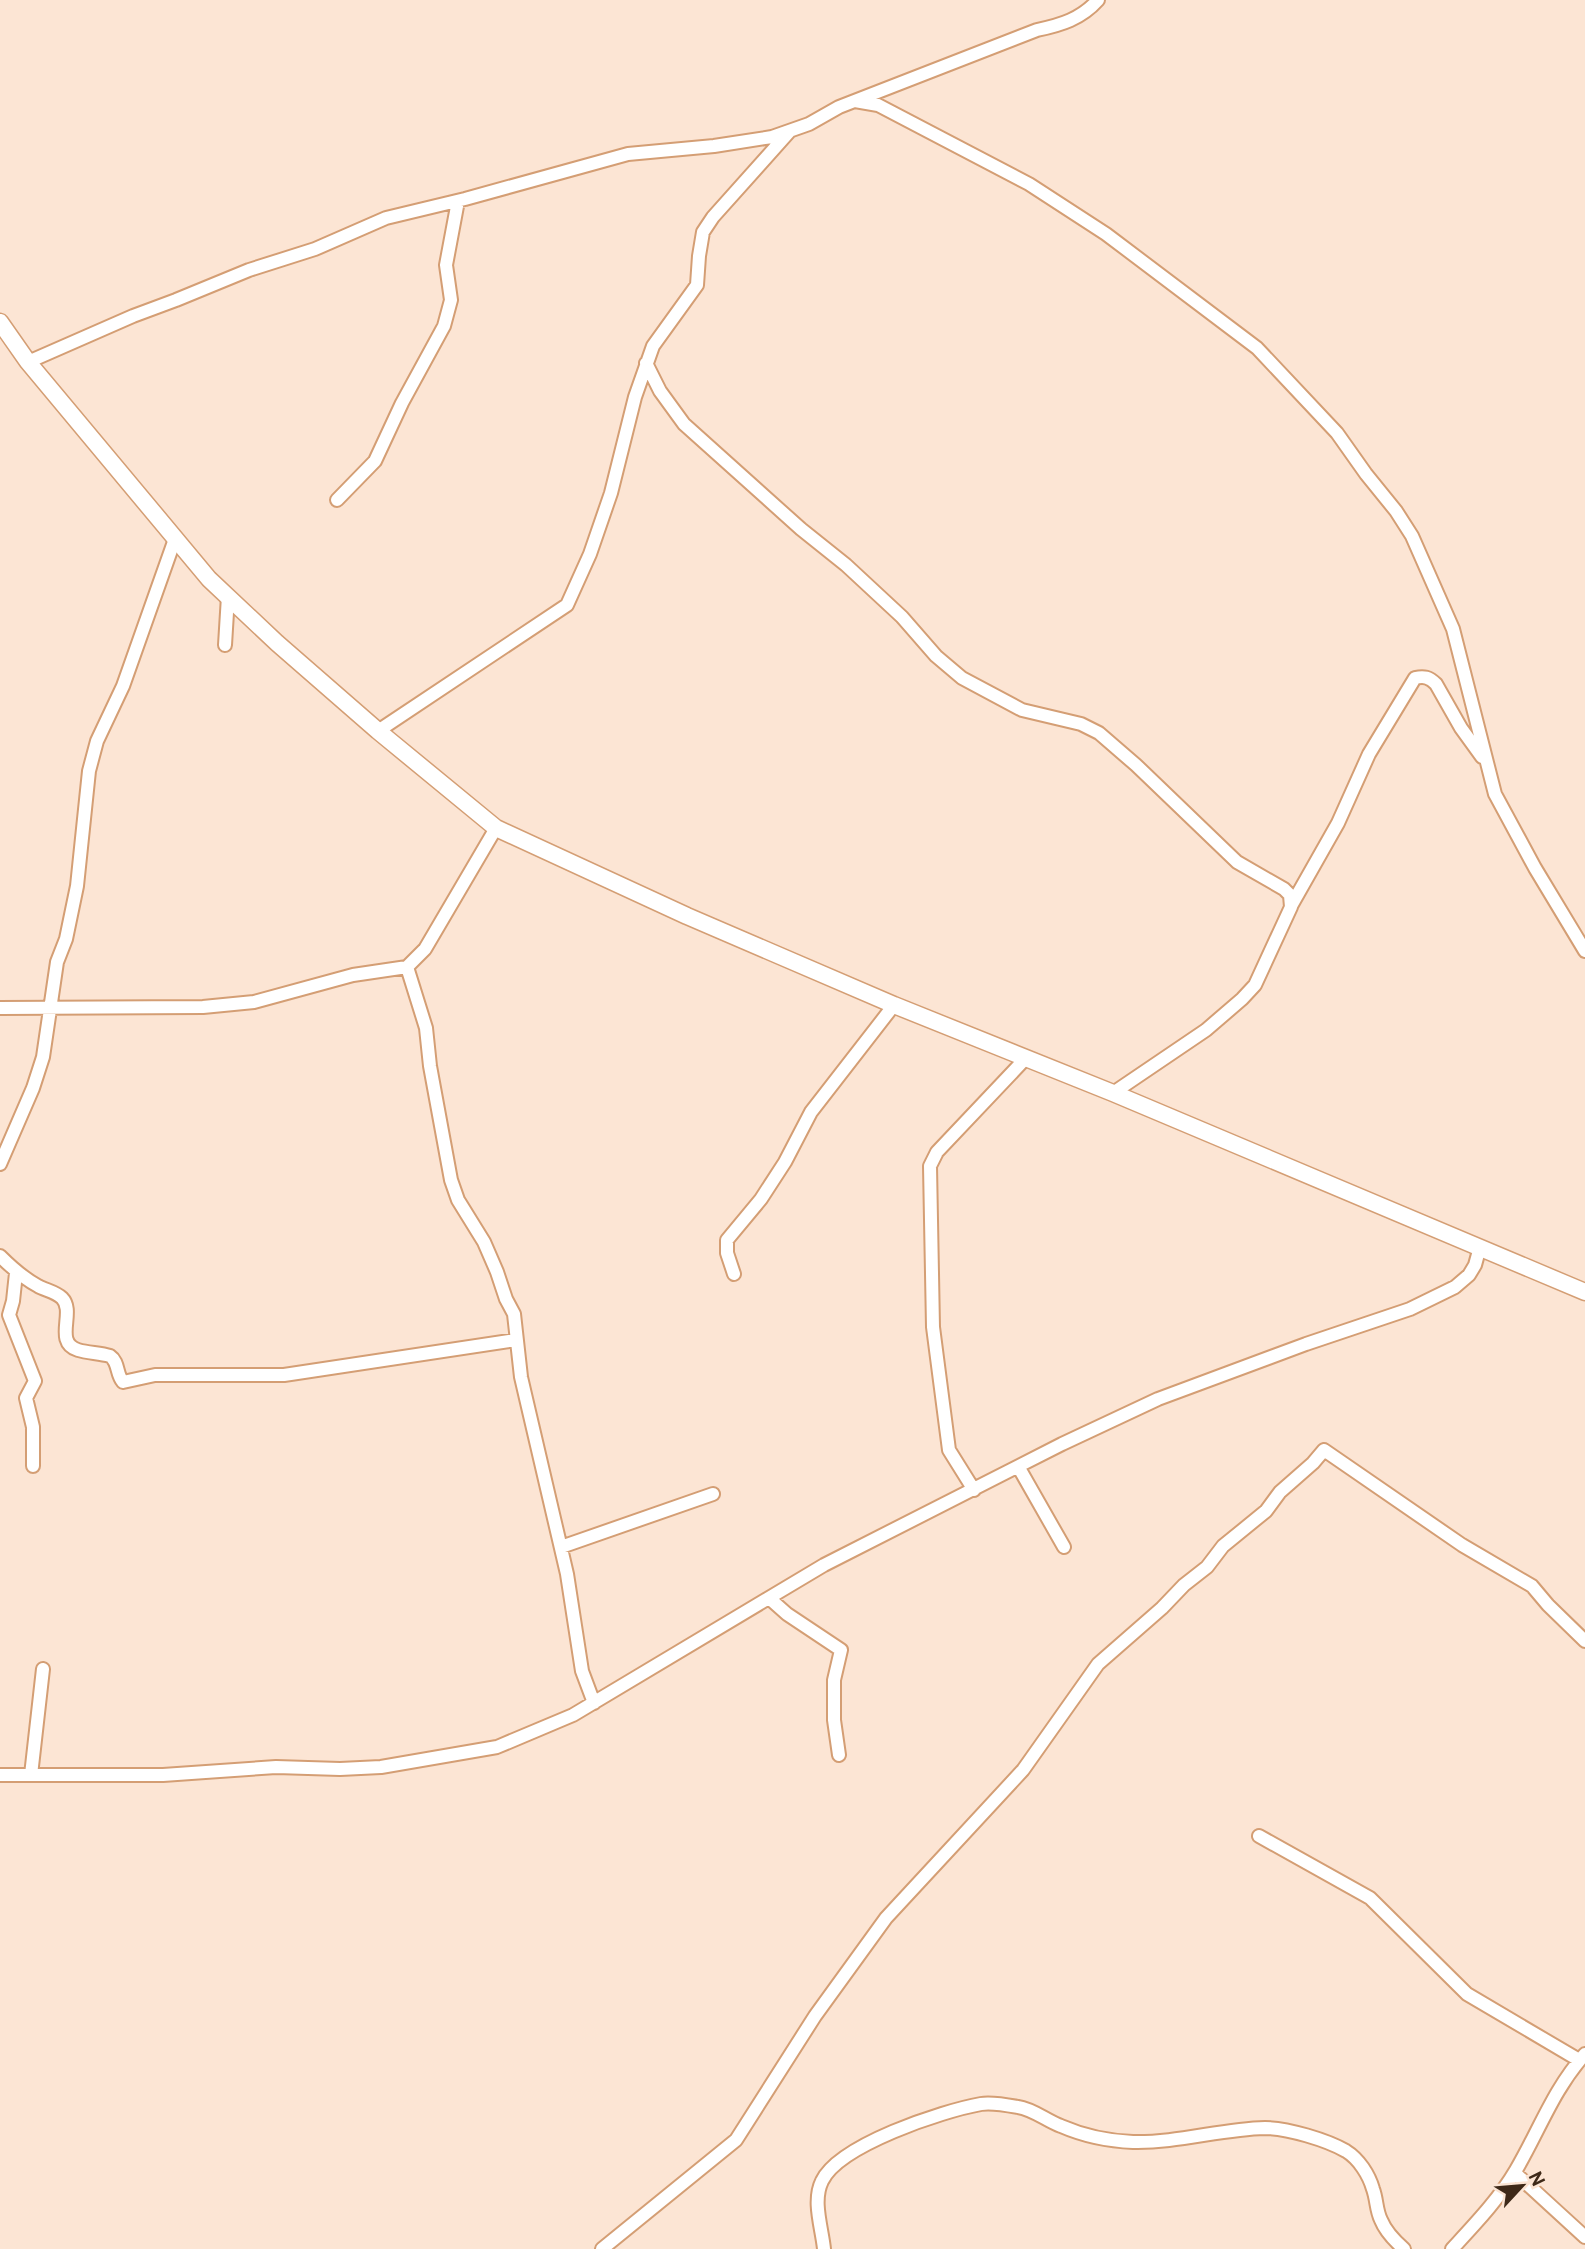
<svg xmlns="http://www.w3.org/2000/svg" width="1585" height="2249" font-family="Overpass,sans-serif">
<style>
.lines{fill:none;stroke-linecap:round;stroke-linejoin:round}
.minor-casing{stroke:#d49e74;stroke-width:16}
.tertiary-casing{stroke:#d49e74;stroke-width:19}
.minor{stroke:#fff;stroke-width:12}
.tertiary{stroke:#fff;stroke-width:16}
</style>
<rect width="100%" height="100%" fill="#fce5d4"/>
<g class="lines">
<!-- minor casing -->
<g class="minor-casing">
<path id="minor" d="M 855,101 L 878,105 L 1029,184 L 1106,234 L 1257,348 L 1337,433 L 1366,474 L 1396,511 L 1412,536 L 1453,629 L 1495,794 L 1535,868 L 1585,951
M 28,362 L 133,316 L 176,300 L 249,270 L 315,249 L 386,218 L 465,199 L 628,154 L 714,146 L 772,137 L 809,124 L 839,107 L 1037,30 C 1061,25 1081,19 1098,0
M 646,363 L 660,391 L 684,424 L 801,529 L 846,565 L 902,617 L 936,656 L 962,678 L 1022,710 L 1081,724 L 1099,733 L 1136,765 L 1237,862 L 1284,889 L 1290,895 L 1291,907 L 1255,985 L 1242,999 L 1206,1030 L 1113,1093
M 337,500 L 375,461 L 402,403 L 444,326 L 451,300 L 446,265 L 458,201
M 225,645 L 228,596
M 378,731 L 567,605 L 590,554 L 611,493 L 635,397 L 653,346 L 697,285 L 699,256 L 703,232 L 713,217 L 789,132
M 1291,906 L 1338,823 L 1369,754 L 1415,678 C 1424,676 1429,677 1436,684 L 1461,728 L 1482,757
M 407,967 L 426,1028 L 430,1066 L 451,1180 L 458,1200 L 484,1242 L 497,1272 L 506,1299 L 514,1314 L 521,1377 L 567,1574 L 582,1671 L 594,1703
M 0,1008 L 203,1007 L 254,1002 L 353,975 L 407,967 L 425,949 L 496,828
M 0,1164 L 33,1088 L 43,1057 L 57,962 L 66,939 L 77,886 L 89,771 L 97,741 L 123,686 L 175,539
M 0,1256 C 12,1268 23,1278 38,1286 C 45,1290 56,1292 62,1298 C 76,1312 53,1342 78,1350 C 88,1353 100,1353 110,1356 C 119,1362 116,1374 123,1382 L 155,1375 L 284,1375 L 516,1340
M 16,1273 L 13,1301 L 9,1315 L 35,1381 L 26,1398 L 33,1427 L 33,1466
M 734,1274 L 727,1253 L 727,1240 L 761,1199 L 785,1162 L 811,1112 L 894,1005
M 1019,1468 L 1064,1547
M 974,1490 L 949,1450 L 933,1327 L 930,1166 L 937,1152 L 1025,1059
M 561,1547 L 713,1494
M 769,1598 L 787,1614 L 841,1650 L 834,1680 L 834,1720 L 839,1755
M 0,1775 L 163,1775 L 276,1767 L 340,1769 L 381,1767 L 497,1747 L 573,1715 L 824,1565 L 1062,1444 L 1158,1399 L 1306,1344 L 1410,1309 L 1455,1287 L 1469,1275 L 1475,1265 L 1480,1247
M 31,1775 L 43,1669
M 1259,1836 L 1370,1898 L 1467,1994 L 1579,2060
M 1515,2173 L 1585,2237
M 602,2249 L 736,2140 L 815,2016 L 886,1918 L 1023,1770 L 1098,1664 L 1162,1608 L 1184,1585 L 1207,1567 L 1223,1546 L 1266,1511 L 1280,1492 L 1313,1463 L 1324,1450 L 1462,1545 L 1532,1586 L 1548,1605 L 1585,1641
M 824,2249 C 822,2228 812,2201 822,2181 C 839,2145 942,2111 981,2104 C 991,2102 1007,2105 1018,2107 C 1033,2109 1047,2121 1061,2126 C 1084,2136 1108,2141 1133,2142 C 1178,2143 1221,2129 1265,2128 C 1287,2128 1327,2140 1346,2151 C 1359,2159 1369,2175 1373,2189 C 1377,2200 1376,2210 1381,2220 C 1385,2230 1396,2242 1404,2249
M 1452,2249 C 1475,2224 1499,2199 1516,2170 C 1540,2129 1553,2090 1585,2054"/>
</g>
<!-- tertiary casing -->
<g class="tertiary-casing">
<path id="tertiary" d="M 0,322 L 28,362 L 209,579 L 277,643 L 378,731 L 496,828 L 687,916 L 894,1005 L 1113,1093 L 1585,1292"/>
</g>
<!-- minor -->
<use href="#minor" class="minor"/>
<!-- tertiary -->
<use href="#tertiary" class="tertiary"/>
</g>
<!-- north arrow -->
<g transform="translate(1522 2186) rotate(64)" stroke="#fce5d4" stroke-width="5" paint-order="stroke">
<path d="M0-5L12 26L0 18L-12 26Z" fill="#3e2918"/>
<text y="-10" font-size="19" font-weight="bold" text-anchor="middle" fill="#3e2918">N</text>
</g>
</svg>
